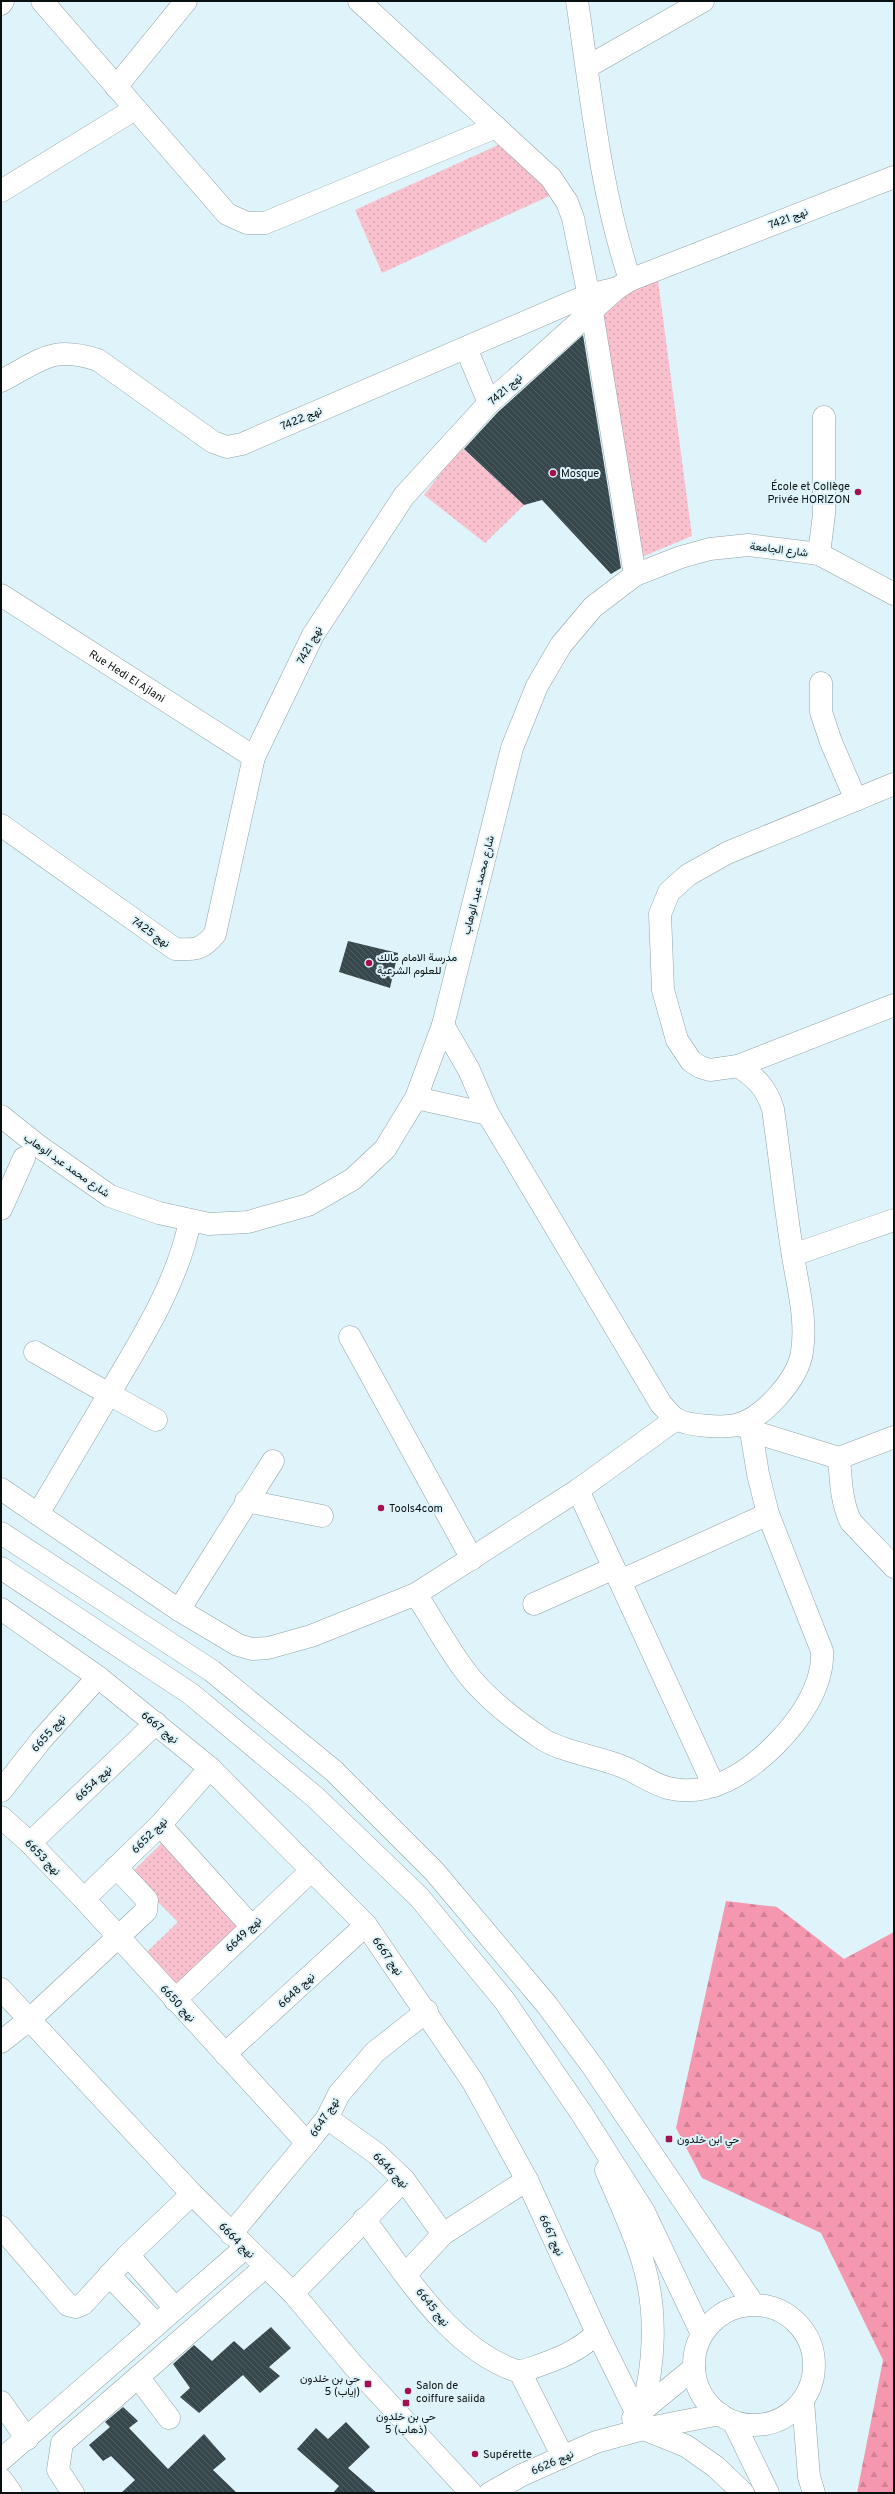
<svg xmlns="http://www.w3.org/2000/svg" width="895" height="2494" font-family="Overpass,Vazirmatn,sans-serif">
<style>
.grass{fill:url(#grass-dots)}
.forest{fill:url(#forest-firs)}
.building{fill:url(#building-back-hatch)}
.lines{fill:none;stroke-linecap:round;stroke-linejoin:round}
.minor-casing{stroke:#8fa2a7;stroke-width:23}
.highway-casing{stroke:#8fa2a7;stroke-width:23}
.minor{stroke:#fff;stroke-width:22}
.highway{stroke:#fff;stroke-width:22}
.poi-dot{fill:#a41150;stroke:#dff4fa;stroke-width:1.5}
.labels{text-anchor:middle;stroke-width:4;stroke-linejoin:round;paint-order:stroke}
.street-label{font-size:11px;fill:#091012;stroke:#dff4fa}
.poi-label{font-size:11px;fill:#091012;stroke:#dff4fa;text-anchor:start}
</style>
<defs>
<pattern id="grass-dots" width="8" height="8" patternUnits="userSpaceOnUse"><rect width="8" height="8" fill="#f9c1cd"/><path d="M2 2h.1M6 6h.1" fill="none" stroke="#d4a5af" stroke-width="1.8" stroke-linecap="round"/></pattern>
<pattern id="forest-firs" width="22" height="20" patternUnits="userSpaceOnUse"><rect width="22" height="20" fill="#f597af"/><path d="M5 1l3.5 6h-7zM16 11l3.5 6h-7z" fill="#d18196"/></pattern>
<pattern id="building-back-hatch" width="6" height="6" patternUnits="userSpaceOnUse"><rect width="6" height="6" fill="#37484d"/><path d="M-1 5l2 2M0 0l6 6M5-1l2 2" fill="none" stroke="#505e62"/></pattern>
</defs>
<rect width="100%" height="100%" fill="#dff4fa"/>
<!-- grass -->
<path class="grass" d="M 507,141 L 558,192 L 382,273 L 355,210 Z
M 657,273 L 692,536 L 630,562 L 591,320 Z
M 461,447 L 524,505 L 485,543 L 424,495 Z
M 162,1843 L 238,1926 L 177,1986 L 147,1952 L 178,1922 L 130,1874 Z"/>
<!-- forest -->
<path class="forest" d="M 726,1901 L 777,1907 L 844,1959 L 894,1932 L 894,2493 L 857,2493 L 883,2360 L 821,2233 L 702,2178 L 676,2128 Z"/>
<!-- building -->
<path class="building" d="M 583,335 L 621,568 L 611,574 L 542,500 L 524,505 L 464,449 L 498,412 Z
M 348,941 L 398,953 L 390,988 L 339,972 Z
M 271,2327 L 291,2348 L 269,2367 L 280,2376 L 260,2393 L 243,2375 L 199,2413 L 180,2397 L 190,2388 L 173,2364 L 194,2345 L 212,2361 L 234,2341 L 244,2350 Z
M 123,2407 L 138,2421 L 129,2428 L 168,2469 L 204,2434 L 226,2459 L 213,2470 L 237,2493 L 121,2493 L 135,2480 L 111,2456 L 103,2461 L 89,2445 L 110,2427 L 105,2422 Z
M 346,2422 L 370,2447 L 348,2468 L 377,2493 L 333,2493 L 339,2486 L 297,2449 L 316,2428 L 328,2439 Z"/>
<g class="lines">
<!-- minor casing -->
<g class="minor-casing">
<g id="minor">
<path d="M 42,1 L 227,214 L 247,223 L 265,223 L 496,127"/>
<path d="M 359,1 L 551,178 L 567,202 L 573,218 L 592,312 L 635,575"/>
<path d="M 577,1 C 591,94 600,190 630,280"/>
<path d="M 1,4 L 3,1"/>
<path d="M 587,67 L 703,1"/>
<path d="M 116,87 L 186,1"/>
<path d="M 1,191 L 135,109"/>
<path d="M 466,348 L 489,403"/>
<path d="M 1,381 C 42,360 51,345 98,360 L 213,442 L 227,447 L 242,444 L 588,295 L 614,289"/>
<path d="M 819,554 L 824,514 L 824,417"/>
<path id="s1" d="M 1,595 L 254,757"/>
<path d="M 821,683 L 821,712 L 831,742 L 856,800"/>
<path d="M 1,825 L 175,949 C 195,950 202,950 215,934 L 254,757 L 313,635 L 404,496 L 489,403 L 616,289 L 630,280 L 894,177"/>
<path d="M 443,1025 L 469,1070 L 488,1114 L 661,1404 C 666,1409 671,1416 676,1419 C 688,1426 723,1428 736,1425 C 763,1419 798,1379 802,1352 C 807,1319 798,1288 793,1256 C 785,1207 780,1158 773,1109 C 766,1087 756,1078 738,1066 L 710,1070 L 700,1067 L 691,1061 L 677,1040 L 663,990 L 660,914 L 669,892 L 688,875 L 727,853 L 894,784"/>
<path d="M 738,1066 L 894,1005"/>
<path d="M 416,1098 L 488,1114"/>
<path d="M 1,1116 L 40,1147 L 110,1196 L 159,1213 L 209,1224 L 248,1222 L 308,1205 L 353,1179 L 385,1149 L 416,1098 L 443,1025 L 512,748 L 537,686 L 561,645 L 593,607 L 635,575 L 681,557 L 710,549 L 748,545 L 819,554 L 894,594"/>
<path d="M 1,1209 L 24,1158"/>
<path d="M 793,1255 L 894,1220"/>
<path d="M 350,1337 L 472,1559"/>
<path d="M 35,1352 L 109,1394 L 38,1514"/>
<path d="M 156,1420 L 109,1394 C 141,1340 177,1284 190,1221"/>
<path d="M 741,1424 L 751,1431 L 839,1458 L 894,1437"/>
<path d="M 839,1458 C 841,1480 841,1502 851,1522 L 894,1567"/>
<path d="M 1,1489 L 179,1610 L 238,1645 L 252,1649 L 268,1648 L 311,1636 L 416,1594 L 578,1490 L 676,1419"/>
<path d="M 578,1490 L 714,1786"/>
<path d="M 246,1501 L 322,1516"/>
<path d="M 620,1581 L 768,1514"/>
<path d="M 416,1594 C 432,1619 446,1645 463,1668 C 482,1695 517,1722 544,1740 C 564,1752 599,1757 621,1766 C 637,1772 652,1784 668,1788 C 709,1798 747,1773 775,1745 C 799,1721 824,1686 822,1651 L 768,1514 L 758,1474 L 751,1431"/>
<path d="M 534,1604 L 614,1568"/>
<path d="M 1,1609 L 98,1677 L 210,1768 L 366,1925 L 473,2082 L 527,2180 L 597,2333 L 637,2414"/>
<path d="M 179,1610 L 273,1461"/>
<path d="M 1,1791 L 42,1739 L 98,1677"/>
<path d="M 1,1817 L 30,1843 L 84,1899 L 307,2143"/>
<path d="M 160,1825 L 251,1926"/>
<path d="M 30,1843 L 156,1723"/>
<path d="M 84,1899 L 160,1825 L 210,1768"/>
<path d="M 1,1989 L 192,2194 L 293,2293 L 353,2365 L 471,2493"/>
<path d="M 175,2000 L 312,1870"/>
<path d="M 1,2042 L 30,2019 L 146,1911 L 147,1900 L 116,1867"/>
<path d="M 225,2054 L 366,1925"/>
<path d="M 327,2118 L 377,2154 L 404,2180 L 443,2234"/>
<path d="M 364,2219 C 406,2274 451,2351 520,2372"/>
<path d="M 1,2227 L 68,2305 L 76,2307 L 83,2304 L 128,2255 L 192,2194"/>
<path d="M 231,2234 L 307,2143 L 327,2118 L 339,2094 L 375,2052 L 427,2011"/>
<path d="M 128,2255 L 175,2308"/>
<path d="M 406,2274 L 443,2234 L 527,2180"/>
<path d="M 109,2275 L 156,2324"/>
<path d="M 293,2293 L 404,2180"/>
<path d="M 520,2372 L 563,2457"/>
<path d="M 520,2372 C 548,2362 575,2355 597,2333"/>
<path d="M 138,2377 L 169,2418"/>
<path d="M 1,2402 L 27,2439"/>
<path d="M 633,2418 L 694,2368"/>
<path d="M 1,2460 L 245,2248"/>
<path d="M 1,2479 L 11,2493"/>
<path d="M 73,2493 L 58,2470 L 62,2443 L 265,2267"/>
<path d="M 490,2493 L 522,2475 L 596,2442 L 644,2429 L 720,2414"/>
</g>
</g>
<!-- highway casing -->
<g class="highway-casing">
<path id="highway" d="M 1,1533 L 212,1671 L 334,1771 L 434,1871 L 547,2005 L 593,2067 L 754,2305
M 1,1568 L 191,1694 L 315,1797 L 419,1897 L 504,2000 L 582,2114 L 644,2212 L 702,2334
M 606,2170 C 619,2201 635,2233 644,2266 C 657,2312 655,2364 642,2410
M694 2365a60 60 0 1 1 120 0a60 60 0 1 1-120 0Z
M 803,2401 L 809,2477 L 814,2493
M 733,2421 L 768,2493
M 644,2429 L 686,2446 L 716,2467 L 743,2493"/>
</g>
<!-- minor -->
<use href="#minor" class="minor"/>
<!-- highway -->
<use href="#highway" class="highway"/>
</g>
<!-- markers -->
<g class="poi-dot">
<circle cx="553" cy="473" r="4"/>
<circle cx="858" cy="492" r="4"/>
<circle cx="369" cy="963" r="4"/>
<circle cx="381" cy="1508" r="4"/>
<rect x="665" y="2135" width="8" height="8" rx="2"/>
<rect x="364" y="2380" width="8" height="8" rx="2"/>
<circle cx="408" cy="2391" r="4"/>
<rect x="402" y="2399" width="8" height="8" rx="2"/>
<circle cx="475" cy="2454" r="4"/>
</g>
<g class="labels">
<!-- street labels -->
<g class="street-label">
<text transform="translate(788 218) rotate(-21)" y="4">نهج 7421</text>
<text transform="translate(505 389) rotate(-42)" y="4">نهج 7421</text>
<text transform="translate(301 418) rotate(-23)" y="4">نهج 7422</text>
<text transform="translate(779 549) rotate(7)" y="4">شارع الجامعة</text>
<text transform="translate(309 645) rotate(-62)" y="4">نهج 7421</text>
<text dy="4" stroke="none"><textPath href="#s1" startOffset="150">Rue Hedi El Ajlani</textPath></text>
<text transform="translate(478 885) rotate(-76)" y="4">شارع محمد عبد الوهاب</text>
<text transform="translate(151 932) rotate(35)" y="4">نهج 7425</text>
<text transform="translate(67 1165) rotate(35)" y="4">شارع محمد عبد الوهاب</text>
<text transform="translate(160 1727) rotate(39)" y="4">نهج 6667</text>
<text transform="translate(48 1733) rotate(-49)" y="4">نهج 6655</text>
<text transform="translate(93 1783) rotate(-44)" y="4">نهج 6654</text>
<text transform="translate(149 1835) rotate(-45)" y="4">نهج 6652</text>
<text transform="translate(43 1857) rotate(46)" y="4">نهج 6653</text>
<text transform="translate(243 1934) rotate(-44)" y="4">نهج 6649</text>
<text transform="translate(388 1956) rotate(55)" y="4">نهج 6667</text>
<text transform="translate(296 1990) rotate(-43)" y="4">نهج 6648</text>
<text transform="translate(178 2003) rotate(47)" y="4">نهج 6650</text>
<text transform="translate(324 2117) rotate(-57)" y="4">نهج 6647</text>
<text transform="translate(391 2170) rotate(45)" y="4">نهج 6646</text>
<text transform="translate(552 2235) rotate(65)" y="4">نهج 6667</text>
<text transform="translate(237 2240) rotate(45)" y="4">نهج 6664</text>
<text transform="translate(433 2307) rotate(51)" y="4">نهج 6645</text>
<text transform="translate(552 2462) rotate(-24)" y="4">نهج 6626</text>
</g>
<!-- poi labels -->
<g class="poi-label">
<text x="561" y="477">Mosque</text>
<text x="850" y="490" text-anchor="end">École et Collège<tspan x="850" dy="13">Privée HORIZON</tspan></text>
<text x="377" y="961">مدرسة الامام مالك<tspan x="377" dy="13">للعلوم الشرعية</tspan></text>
<text x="389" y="1512">Tools4com</text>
<text x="677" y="2143">حي ابن خلدون</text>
<text x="360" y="2382" text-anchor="end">حي بن خلدون<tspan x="360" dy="13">5 (إياب)</tspan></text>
<text x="416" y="2389">Salon de<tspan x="416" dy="13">coiffure saiida</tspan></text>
<text x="406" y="2420" text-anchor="middle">حي بن خلدون<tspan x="406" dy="13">5 (ذهاب)</tspan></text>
<text x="483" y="2458">Supérette</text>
</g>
</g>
<!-- border -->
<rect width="895" height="2494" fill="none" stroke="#091012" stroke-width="4"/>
</svg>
